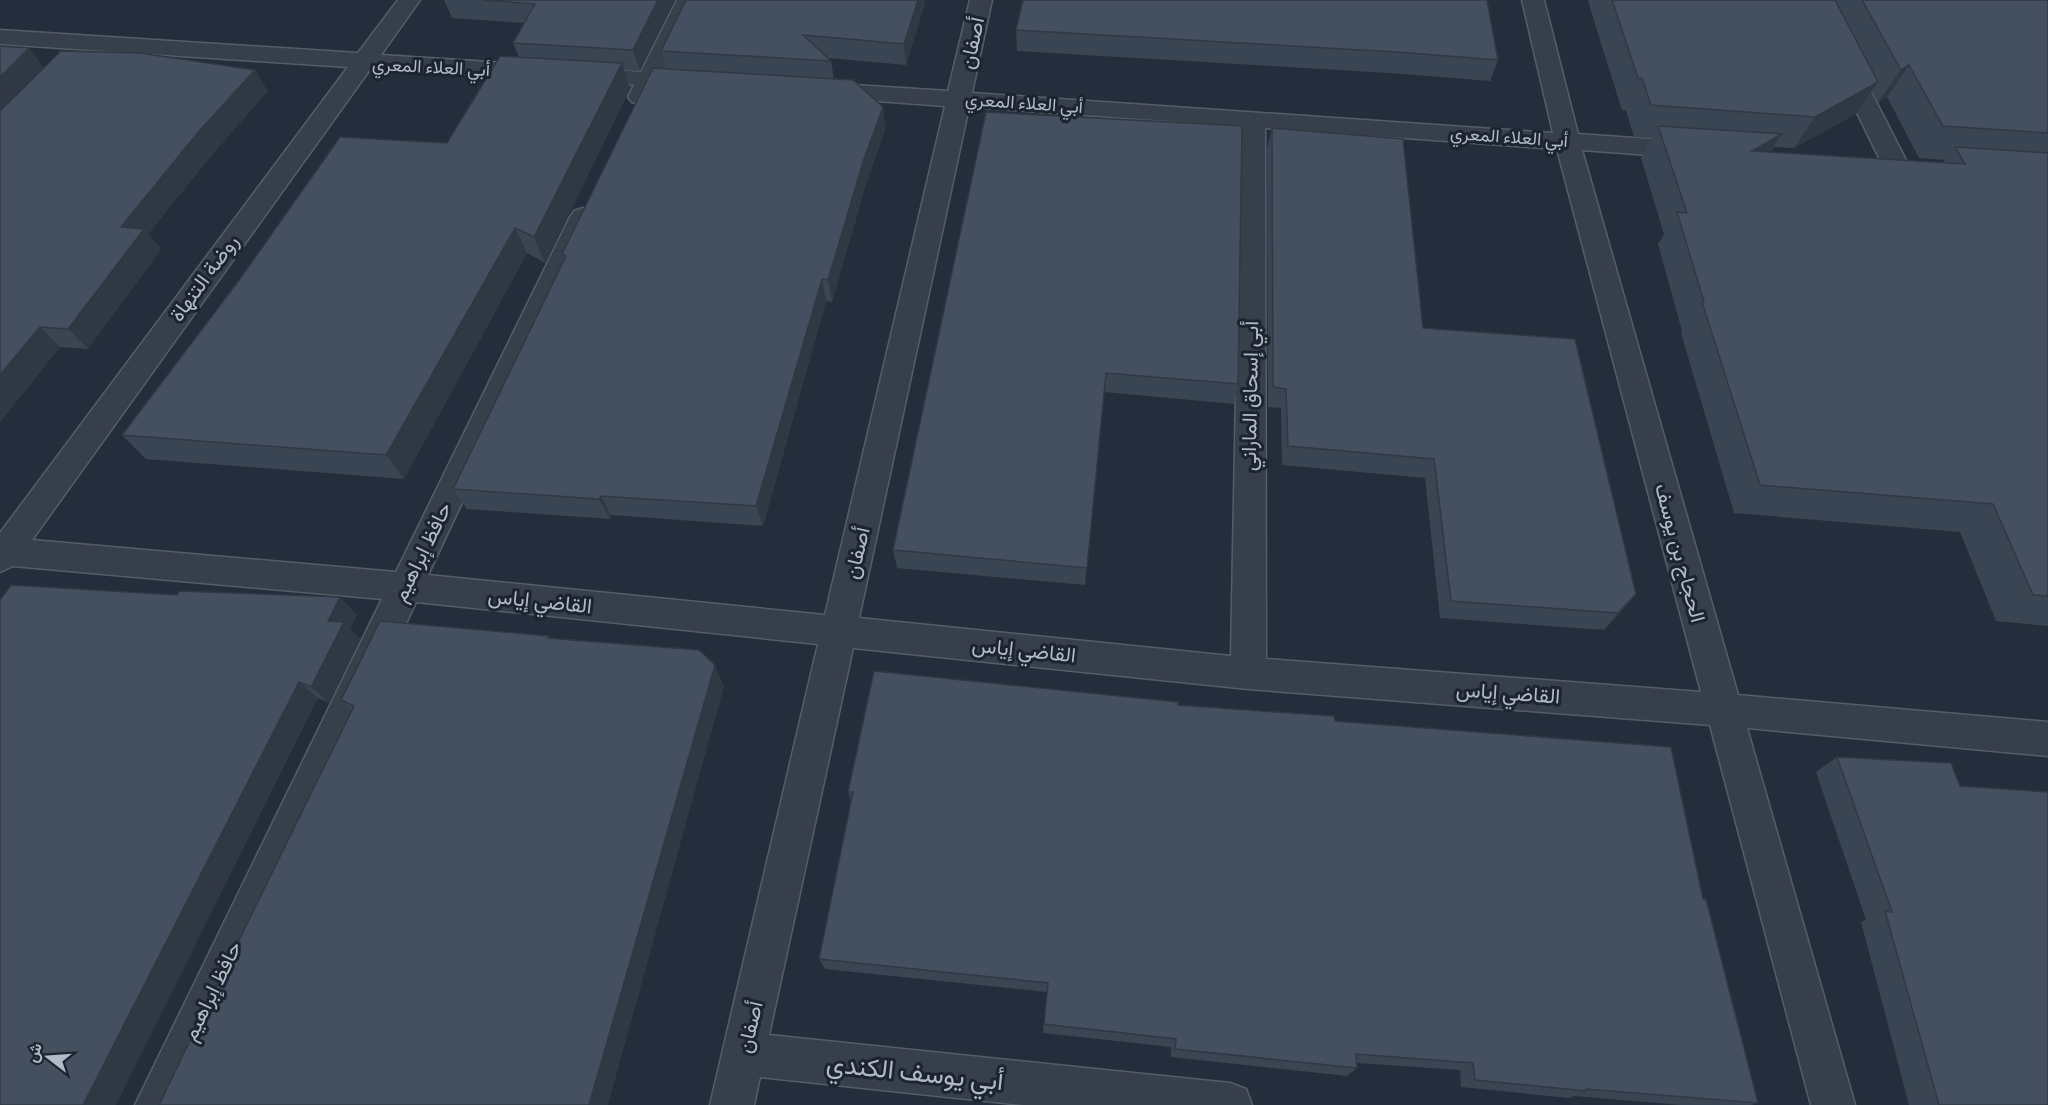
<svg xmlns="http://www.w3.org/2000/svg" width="2048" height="1105" font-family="Signika,Vazirmatn,sans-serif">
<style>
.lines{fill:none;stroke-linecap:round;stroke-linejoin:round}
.minor-casing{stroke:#555d69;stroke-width:3}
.minor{fill:#373f4b;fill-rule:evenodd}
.wall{fill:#3a4553;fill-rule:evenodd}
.shaded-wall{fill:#303843}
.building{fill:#445060;stroke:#303843;stroke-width:1.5}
.labels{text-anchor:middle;stroke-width:6;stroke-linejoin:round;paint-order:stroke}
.far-street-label{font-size:18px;fill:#b2bac7;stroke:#1c2430}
.street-label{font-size:21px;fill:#b2bac7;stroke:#1c2430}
.near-street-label{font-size:26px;fill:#b2bac7;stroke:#1c2430}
</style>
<rect width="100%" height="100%" fill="#232d3b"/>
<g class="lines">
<!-- minor casing -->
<g class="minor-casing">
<path id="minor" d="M 398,0 L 420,0 L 381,55 L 535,65 L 543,67 L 547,72 L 543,77 L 535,79 L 371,68 L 32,540 L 396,572 L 570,217 L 574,211 L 583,208 L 592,211 L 596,217 L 428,575 L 825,615 L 945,106 L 823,97 L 815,95 L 811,90 L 815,85 L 823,83 L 948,91 L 970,0 L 992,0 L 972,93 L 1553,133 L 1522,0 L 1544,0 L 1578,134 L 1690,142 L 1699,144 L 1703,150 L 1699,156 L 1690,158 L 1582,150 L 1738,695 L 2048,722 L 2048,756 L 1747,728 L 1855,1105 L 1811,1105 L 1710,725 L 1248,689 L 853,648 L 769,1035 L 1230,1083 L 1246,1089 L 1252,1105 L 1023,1105 L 760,1077 L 754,1105 L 710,1105 L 818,644 L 416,602 L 180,1105 L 135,1105 L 382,599 L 13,566 L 0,572 L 0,533 L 348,67 L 0,44 L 0,30 L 358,53 ZM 969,107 L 1241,126 L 1231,656 L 859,618 ZM 1265,128 L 1557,149 L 1701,692 L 1266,659 Z
M 677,0 L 699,0 L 664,73 L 702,77 L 706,82 L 702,87 L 694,89 L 657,87 L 648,102 L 640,104 L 632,102 L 628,97 L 634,85 L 575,80 L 571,75 L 575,70 L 583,68 L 641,72 Z
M 1802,0 L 1824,0 L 1909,166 L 1905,172 L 1896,174 L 1887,172 L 1883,166 Z"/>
</g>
<!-- minor -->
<use href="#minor" class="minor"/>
</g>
<!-- wall -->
<path class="wall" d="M 444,0 L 674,0 L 640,71 L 624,70 L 630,89 L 545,263 L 527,253 L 404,479 L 146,459 L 122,435 L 447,143 L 519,57 L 513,43 L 524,23 L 452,18 Z
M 1023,0 L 1498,60 L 1490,81 L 1390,73 L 1017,51 L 1016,30 Z
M 1589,0 L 2048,0 L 2048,626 L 1996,621 L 1960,532 L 1734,513 L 1681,333 L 1682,331 L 1658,244 L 1664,234 L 1641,158 L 1651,138 L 1634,137 L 1626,110 L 1622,110 L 1599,37 L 1588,1 ZM 1872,90 L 1878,102 L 1887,97 L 1919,158 L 1945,160 L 1942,163 L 1771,152 L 1774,147 L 1794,148 L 1856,114 Z
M 925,3 L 906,65 L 828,58 L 831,61 L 834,79 L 883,107 L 885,130 L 866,184 L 832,302 L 826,301 L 763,526 L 611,515 L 610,519 L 467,509 L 453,489 L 565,259 L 562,254 L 667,69 L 661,51 Z
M 44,67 L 268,91 L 215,151 L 148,234 L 161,249 L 88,349 L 60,347 L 0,422 Z
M 986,112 L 1238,384 L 1234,404 L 1104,392 L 1085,585 L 897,568 L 893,550 Z
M 1272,128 L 1423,328 L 1621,612 L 1604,630 L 1440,618 L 1425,478 L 1282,465 L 1281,408 L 1268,407 L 1267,149 Z
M 177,595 L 340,597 L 357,615 L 350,628 L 360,639 L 329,703 L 318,698 Z
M 550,638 L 724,686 L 615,1075 L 352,710 L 341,700 Z
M 1178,705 L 1335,721 L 1703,899 L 1758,1103 L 1751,1105 L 1681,1105 L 1574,1096 L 1569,1098 L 1461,1087 L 1460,1070 L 1357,1063 L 1357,1068 L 1347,1076 L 1171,1057 L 1171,1047 L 1043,1033 L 1047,992 L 825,969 L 819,959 L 851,802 L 848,792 Z
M 1837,757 L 2048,1105 L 1909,1105 L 1861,922 L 1866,920 L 1816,772 Z"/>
<!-- shaded-wall -->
<path class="shaded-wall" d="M 658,0 L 674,0 L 640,71 L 633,50 Z
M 918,0 L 925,0 L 925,3 L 906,65 L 904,44 Z
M 29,48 L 45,69 L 0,116 L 0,77 Z
M 622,63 L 630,89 L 545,263 L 534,237 Z
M 1909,65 L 1887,97 L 1878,102 L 1901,70 Z
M 255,70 L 268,91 L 215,151 L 148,234 L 161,249 L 88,349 L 68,329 L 121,227 L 200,130 Z
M 1878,82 L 1856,114 L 1794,148 L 1815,117 Z
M 883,107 L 885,130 L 866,184 L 832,302 L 828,280 L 863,162 Z
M 1782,134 L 1761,166 L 1752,151 Z
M 515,228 L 527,253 L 404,479 L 386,455 Z
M 822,279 L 826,301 L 763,526 L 756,506 Z
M 40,327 L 60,347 L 0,422 L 0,375 Z
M 601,496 L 611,515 L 610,519 L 599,499 Z
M 1636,594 L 1621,612 L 1604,630 L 1618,613 Z
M 340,597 L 357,615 L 350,628 L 360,639 L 329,703 L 311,687 L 328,621 Z
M 715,665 L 724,686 L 608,1105 L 589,1105 Z
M 299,682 L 318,698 L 116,1105 L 83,1105 Z"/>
<!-- building -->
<path class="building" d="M 484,0 L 658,0 L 633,50 L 513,43 L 535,4 Z
M 686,0 L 918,0 L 904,44 L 803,35 L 831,61 L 661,51 Z
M 1023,0 L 1487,0 L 1498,60 L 1396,52 L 1016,30 Z
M 1612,0 L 1835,0 L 1878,82 L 1815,117 L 1651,105 L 1642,78 L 1638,78 Z
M 1862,0 L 2048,0 L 2048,133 L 1943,126 L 1909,65 L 1901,70 Z
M 0,46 L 29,48 L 0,77 Z
M 61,51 L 140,53 L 255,70 L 200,130 L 121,227 L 144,229 L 68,329 L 40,327 L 0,375 L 0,111 Z
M 500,56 L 622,63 L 534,237 L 515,228 L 386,455 L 122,435 L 240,279 L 340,137 L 447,143 Z
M 653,68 L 853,80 L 883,107 L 863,162 L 828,280 L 822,279 L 756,506 L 601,496 L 599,499 L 453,489 L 566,256 L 562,254 Z
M 986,112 L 1242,126 L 1238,384 L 1106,373 L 1087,568 L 893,550 Z
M 1658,126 L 1782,134 L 1752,151 L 1965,164 L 1955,147 L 2048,153 L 2048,596 L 2033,595 L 1993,504 L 1760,485 L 1702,302 L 1704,302 L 1677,212 L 1687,213 Z
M 1272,128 L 1403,139 L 1423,328 L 1575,339 L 1636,594 L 1618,613 L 1451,601 L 1434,459 L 1288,446 L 1286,389 L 1273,387 Z
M 11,585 L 177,595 L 179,591 L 340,597 L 328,621 L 344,622 L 311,687 L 299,682 L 83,1105 L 0,1105 L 0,600 Z
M 380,621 L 549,636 L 548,638 L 699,650 L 715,665 L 589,1105 L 159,1105 L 211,997 L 354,706 L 341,700 Z
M 874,671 L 1178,702 L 1178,705 L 1334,716 L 1335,721 L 1671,747 L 1703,899 L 1706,899 L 1758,1103 L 1586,1089 L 1586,1091 L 1475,1080 L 1473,1063 L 1356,1054 L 1357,1068 L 1175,1049 L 1176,1039 L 1044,1024 L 1048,983 L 819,959 L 853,792 L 848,792 Z
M 1837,757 L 1951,763 L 1960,786 L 2048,792 L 2048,1105 L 1939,1105 L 1885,911 L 1892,912 Z"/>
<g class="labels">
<!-- far-street labels -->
<g class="far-street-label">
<text transform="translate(431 67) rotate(3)" y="6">أبي العلاء المعري</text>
<text transform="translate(1024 103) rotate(4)" y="6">أبي العلاء المعري</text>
<text transform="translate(1509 137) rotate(4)" y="6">أبي العلاء المعري</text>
</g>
<!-- street labels -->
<g class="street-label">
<text transform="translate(972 43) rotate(-78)" y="7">أصفان</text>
<text transform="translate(204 278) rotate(-54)" y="7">روضة التنهاة</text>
<text transform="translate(1250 396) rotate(-89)" y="7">أبي إسحاق الماراني</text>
<text transform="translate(422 552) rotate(-64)" y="7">حافظ إبراهيم</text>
<text transform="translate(857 553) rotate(-77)" y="7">أصفان</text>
<text transform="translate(1680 553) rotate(75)" y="7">الحجاج بن يوسف</text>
<text transform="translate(540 601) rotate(6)" y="7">القاضي إياس</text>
<text transform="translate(1024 650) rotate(6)" y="7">القاضي إياس</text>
<text transform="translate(1508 693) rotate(4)" y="7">القاضي إياس</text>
<text transform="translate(212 991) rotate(-64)" y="7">حافظ إبراهيم</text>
<text transform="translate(750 1027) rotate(-77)" y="7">أصفان</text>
</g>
<!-- near-street labels -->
<g class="near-street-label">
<text transform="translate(915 1072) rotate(6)" y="9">أبي يوسف الكندي</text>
</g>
</g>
<!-- north arrow -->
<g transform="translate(48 1057) rotate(287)" stroke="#1c2430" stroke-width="4.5" paint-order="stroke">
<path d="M0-4.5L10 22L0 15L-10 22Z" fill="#b2bac7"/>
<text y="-9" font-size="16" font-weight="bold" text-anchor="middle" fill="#b2bac7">ش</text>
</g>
</svg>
